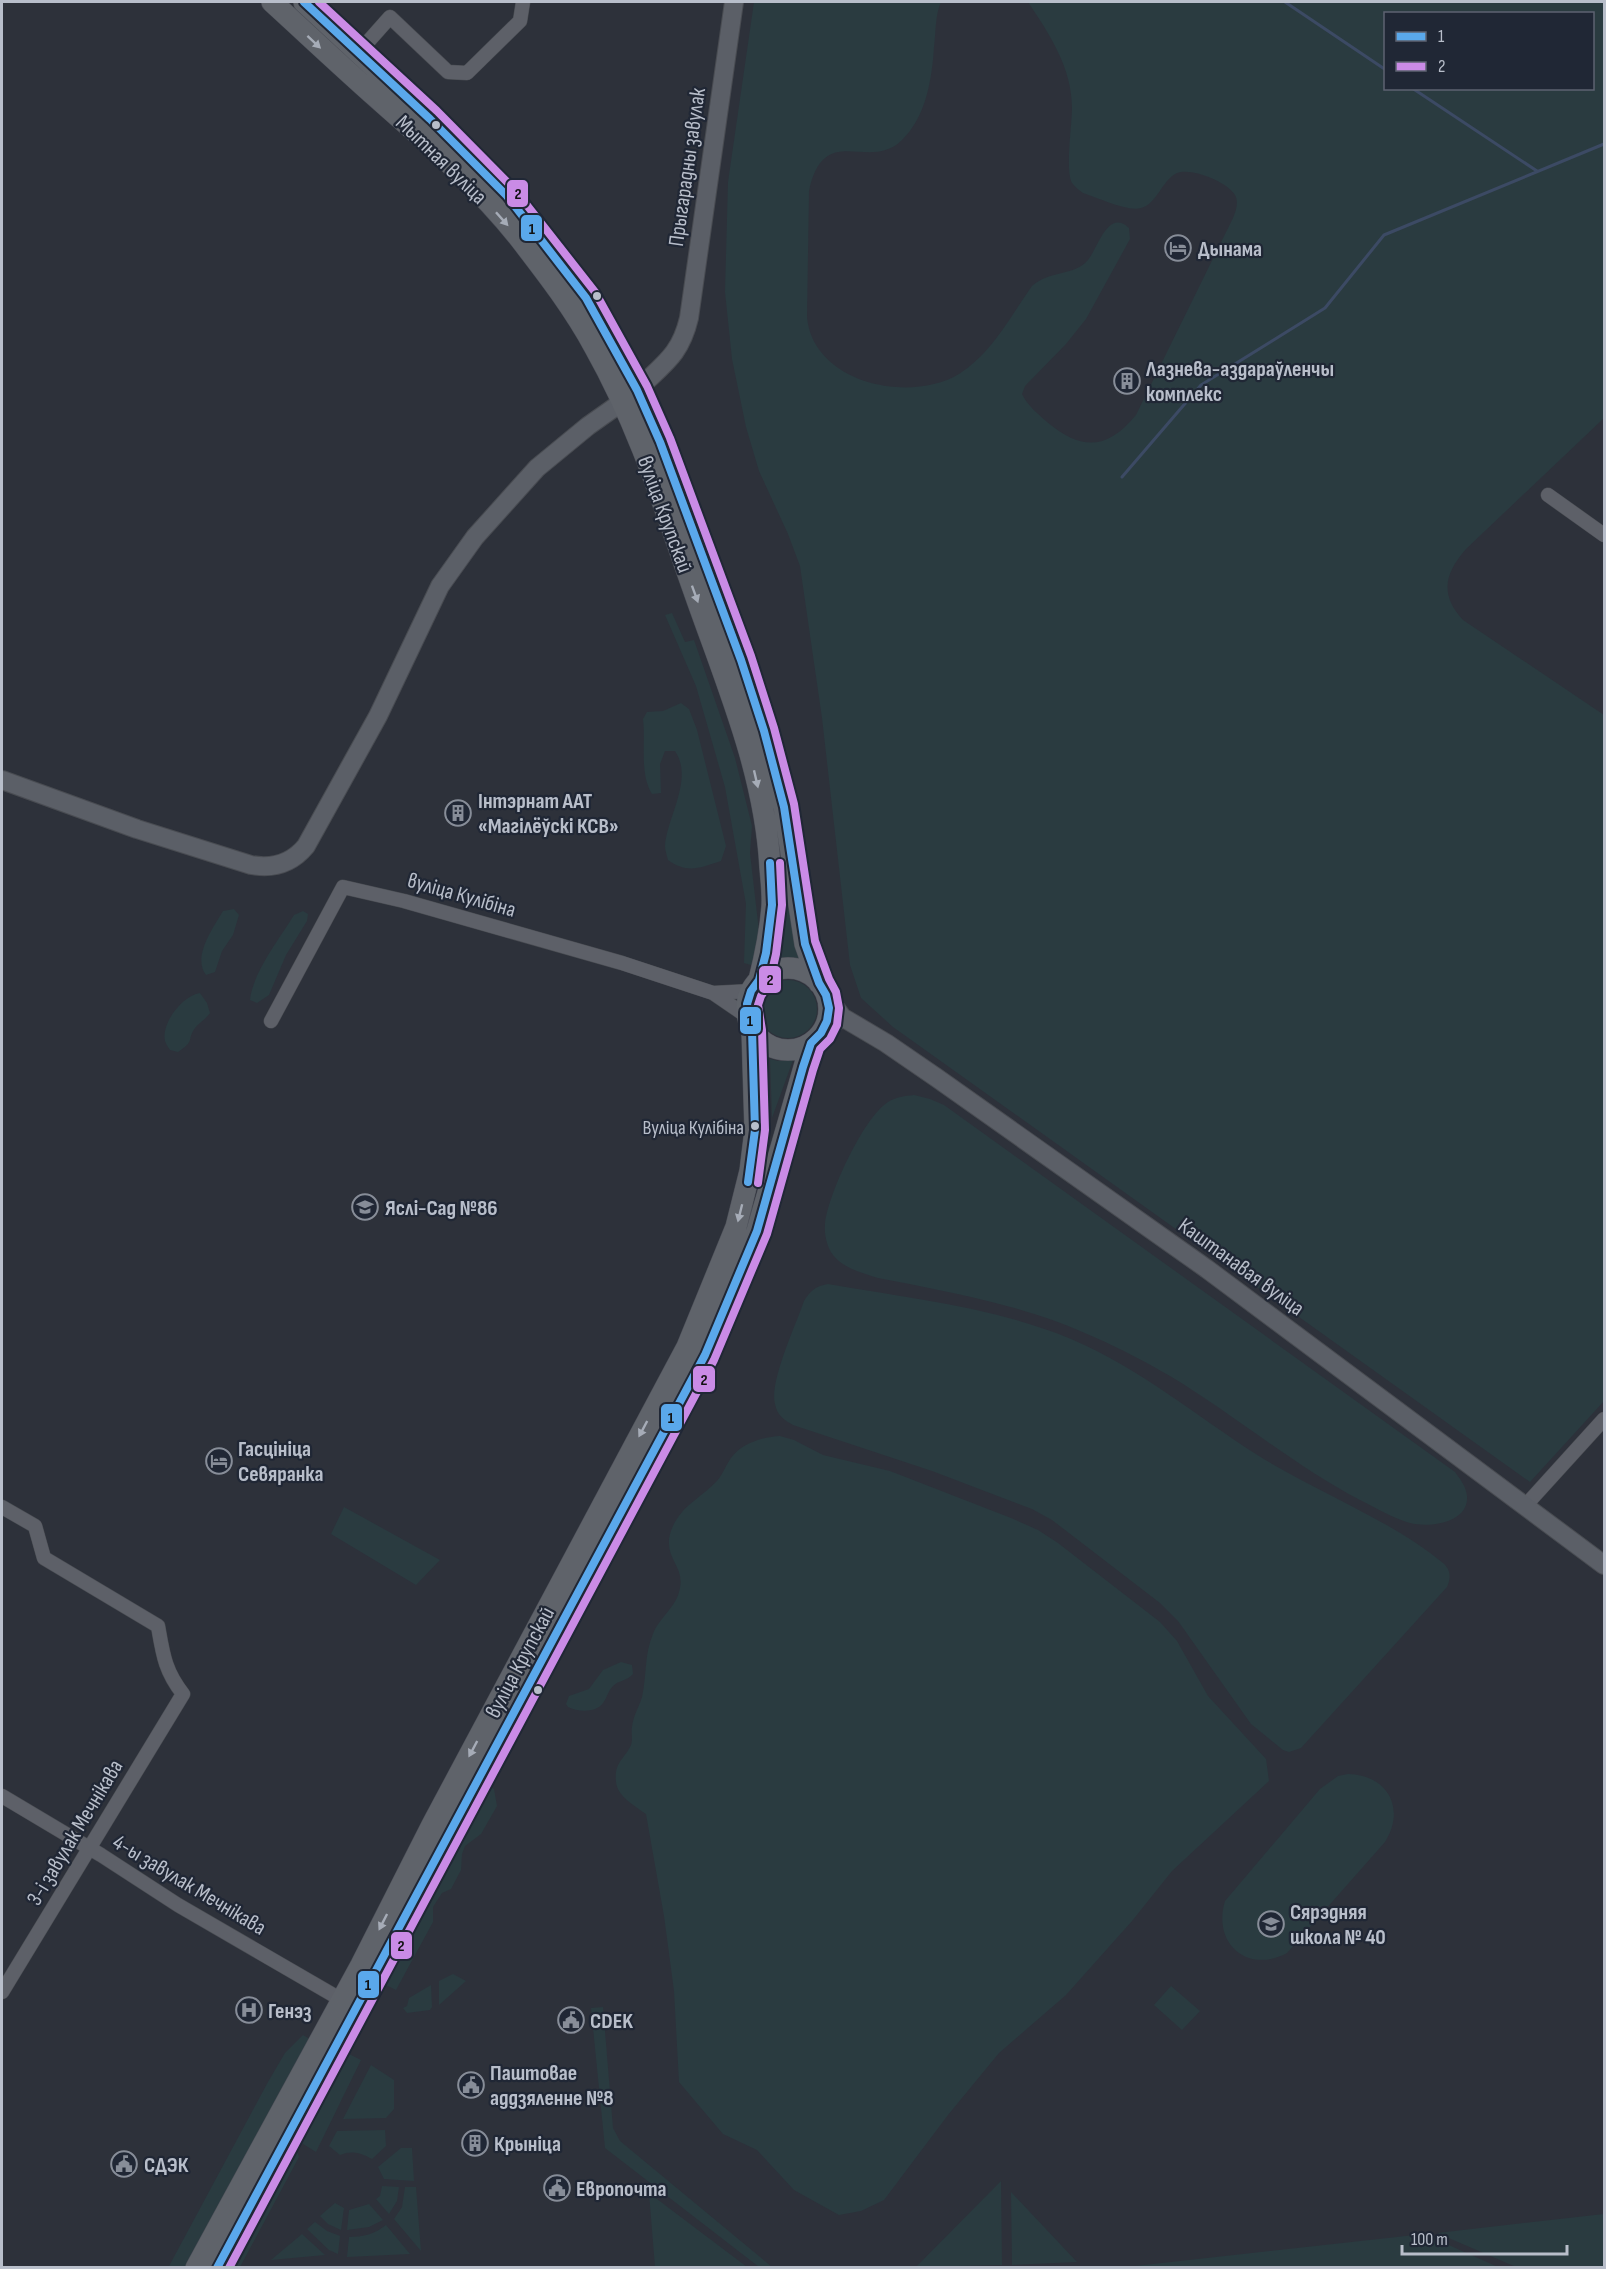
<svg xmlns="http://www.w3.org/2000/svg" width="1606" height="2269" font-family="'Sofia Sans Condensed',sans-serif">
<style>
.green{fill:#2a3b40;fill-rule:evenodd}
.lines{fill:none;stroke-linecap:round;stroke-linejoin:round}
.stream{stroke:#3c4a64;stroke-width:3}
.street-casing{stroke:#494c52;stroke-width:15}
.secondary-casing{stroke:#494c52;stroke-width:20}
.primary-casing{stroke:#4b4e57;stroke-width:22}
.street{stroke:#5d6068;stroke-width:14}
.secondary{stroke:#5b5f67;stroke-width:18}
.primary{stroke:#5f636a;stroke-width:21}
.bus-1-casing{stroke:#202735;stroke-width:12}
.bus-2-casing{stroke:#202735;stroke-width:12}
.bus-1{stroke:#5aa8eb;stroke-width:8}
.bus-2{stroke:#ca8be6;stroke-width:8}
.oneway{fill:#a6acb7}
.bus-dot{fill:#b8beca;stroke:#202735;stroke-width:2}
.labels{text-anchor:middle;stroke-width:4.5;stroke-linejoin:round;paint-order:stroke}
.bus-label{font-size:20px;fill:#b8beca;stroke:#202735;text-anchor:end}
.street-label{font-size:22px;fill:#b8beca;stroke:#202735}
.poi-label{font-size:22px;font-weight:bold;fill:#b8beca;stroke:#202735;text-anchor:start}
.line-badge{stroke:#202735;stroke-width:2}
.pale-badge-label{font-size:16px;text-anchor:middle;font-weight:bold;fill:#111}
</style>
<rect width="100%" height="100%" fill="#2d313a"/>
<!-- green -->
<path class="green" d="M 754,2 L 941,2 C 935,15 936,32 934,47 C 932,79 926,117 902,140 C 869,173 824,120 809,191 L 807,317 C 813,383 909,404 959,374 C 992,353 1010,317 1032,286 C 1050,270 1075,276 1088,260 C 1098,248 1108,208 1129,228 L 1130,239 L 1086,319 L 1066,344 L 1025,386 L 1022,394 C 1027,405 1038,414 1047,422 C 1082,451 1107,450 1136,415 L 1233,218 C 1236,211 1239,202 1235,195 C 1228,182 1191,167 1177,173 C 1162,180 1157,204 1141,208 C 1128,212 1096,197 1083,193 C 1079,190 1075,187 1072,183 C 1065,170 1072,125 1072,108 C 1072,68 1050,35 1028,2 L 1604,2 L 1604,418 L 1466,549 C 1444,574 1440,595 1463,620 L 1604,715 L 1604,1401 L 1530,1482 L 893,1027 L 861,998 L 850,965 L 822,718 L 800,566 L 788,534 L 759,471 L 746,427 L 732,359 L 725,292 L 728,182 ZM 1386,14 L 1592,14 L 1592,88 L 1386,88 Z
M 672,613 L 685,642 L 694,640 L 735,758 L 752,826 L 750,853 L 759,931 L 755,958 L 751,965 L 744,963 L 746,904 L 725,787 L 696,686 L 665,615 Z
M 681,703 L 689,709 L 697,730 L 726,846 L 721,861 C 699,868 688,874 668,860 C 667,856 665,850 665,846 C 667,817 694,779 675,751 L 665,751 L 660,764 L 661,793 L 652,794 C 639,773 646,742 643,719 L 647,712 L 663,711 Z
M 787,902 L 802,962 L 777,962 Z
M 234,909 L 239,915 L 233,935 L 222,951 L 215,972 L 206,975 C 192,957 213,928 223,911 Z
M 303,911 L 308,914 L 307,921 L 286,955 L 269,995 L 257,1003 L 250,1000 C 252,974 280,938 294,915 Z
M759 1009a29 29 0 1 1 58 0a29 29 0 1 1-58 0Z
M 200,993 L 207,1003 L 210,1013 C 206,1019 199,1023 195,1028 C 186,1041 196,1040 178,1052 L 170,1050 C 168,1047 166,1044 165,1041 C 161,1023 183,995 200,993 Z
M 770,1059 L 778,1061 L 793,1060 L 772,1118 Z
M 914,1095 L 930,1099 L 944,1105 L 1455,1472 C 1460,1479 1466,1486 1467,1496 C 1469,1523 1429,1528 1410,1523 C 1393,1518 1376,1508 1360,1500 C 1293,1465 1235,1415 1170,1376 C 1119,1346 1060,1319 1003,1305 C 962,1294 920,1286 878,1278 C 863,1273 844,1269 833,1255 C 827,1247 824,1234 825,1224 C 828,1195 863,1118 888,1102 C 896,1097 905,1096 914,1095 Z
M 828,1284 C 908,1298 994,1307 1071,1339 C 1140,1368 1196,1416 1259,1456 C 1317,1492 1391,1520 1443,1563 C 1451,1570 1451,1578 1447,1587 L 1301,1748 L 1289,1752 L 1283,1750 L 1251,1724 L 1178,1621 L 1160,1603 L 1052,1520 L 1032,1509 L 932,1471 L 793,1425 C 784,1420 777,1415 775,1404 C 769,1382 796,1325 804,1301 C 810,1291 816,1286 828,1284 Z
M 780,1436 L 794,1440 L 823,1455 L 890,1471 L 1011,1518 L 1038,1530 L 1058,1543 L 1160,1622 L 1177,1641 L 1208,1696 L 1266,1759 L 1269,1781 L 1172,1871 L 1132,1921 L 1066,1995 L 999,2053 L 948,2115 L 884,2200 L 861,2211 L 839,2215 L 794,2190 L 757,2150 L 723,2134 L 679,2082 L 674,1991 L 664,1916 L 646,1814 C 635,1806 617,1796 616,1782 C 614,1762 624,1760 631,1745 C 633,1740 631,1733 632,1727 C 633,1716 639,1707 642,1697 C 647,1675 644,1655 653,1634 C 659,1618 675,1608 679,1592 C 688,1563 656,1557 675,1522 C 685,1504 703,1496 717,1481 C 723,1474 726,1465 731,1458 C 742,1443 763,1437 780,1436 Z
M 344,1507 L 440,1560 L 416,1585 L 331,1534 Z
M 621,1662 L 632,1665 L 633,1674 C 627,1681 619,1680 613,1686 C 608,1691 607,1698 603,1703 C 596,1713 578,1712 568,1707 L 566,1704 L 569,1696 L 589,1689 L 603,1670 Z
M 1348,1774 C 1388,1775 1406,1809 1385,1842 L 1287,1953 C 1248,1974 1212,1944 1225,1901 L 1320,1789 L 1338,1776 Z
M 490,1786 L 494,1789 L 497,1806 L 481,1834 L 465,1846 L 462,1854 L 461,1870 L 451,1889 L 442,1893 L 433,1907 L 433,1922 L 396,1990 L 380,1982 L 483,1788 Z
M 453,1974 L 466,1981 L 439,2005 L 439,1981 Z
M 431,1985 L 432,2007 L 430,2010 L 407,2013 L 403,2008 L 407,2006 L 409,1998 Z
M 1171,1986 L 1200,2011 L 1182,2030 L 1154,2005 Z
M 603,2007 L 613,2128 L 620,2141 L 772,2267 L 759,2267 L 605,2148 L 591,2008 Z
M 303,2035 L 308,2038 L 308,2044 L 186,2267 L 168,2268 L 268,2082 L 285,2053 Z
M 345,2052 L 361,2060 L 316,2152 L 300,2142 L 298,2134 Z
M 371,2065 L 394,2080 L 394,2109 L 386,2118 L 343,2119 Z
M 385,2130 L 386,2146 L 372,2159 C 361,2153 352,2150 340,2155 L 329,2146 L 337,2131 Z
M 401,2148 L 412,2148 L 414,2181 L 384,2179 L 378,2167 Z
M 292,2149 L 296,2149 L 299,2157 L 240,2267 L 227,2268 Z
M 1001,2181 L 1002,2265 L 916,2267 Z
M 382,2186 L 399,2187 L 397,2201 L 389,2214 L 376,2199 L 380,2196 Z
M 405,2187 L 416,2187 L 421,2251 L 394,2219 L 402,2207 Z
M 1011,2192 L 1077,2262 L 1012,2265 Z
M 649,2193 L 747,2267 L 655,2267 Z
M 335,2203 L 344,2208 L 341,2230 L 328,2224 L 320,2216 Z
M 369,2204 L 383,2220 L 369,2227 L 347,2230 L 349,2210 Z
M 1604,2214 L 1604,2267 L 1516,2267 L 1437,2233 Z
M 315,2222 L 327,2231 L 340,2236 L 338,2254 L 329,2250 L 307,2229 Z
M 386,2225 L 410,2254 L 347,2257 L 349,2237 C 363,2237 375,2234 386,2225 Z
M 302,2234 L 325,2255 L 271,2260 Z
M 1424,2234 L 1498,2267 L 1126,2267 Z"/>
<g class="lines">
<!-- stream -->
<path class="stream" d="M 1285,2 L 1386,70
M 1412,88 L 1537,171
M 1122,477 L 1201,385 L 1325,308 L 1384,235 L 1604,144"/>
<!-- street casing -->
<g class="street-casing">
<path id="street" d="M 358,53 L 390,17 L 448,72 L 467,73 L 520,21 L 523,2
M 1548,495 L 1604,535
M 713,993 L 751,991
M 271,1021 L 343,887 L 404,901 L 622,963 L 713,993 L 748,1017
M 1525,1506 L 1604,1419
M 2,1507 L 35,1526 L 44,1558 L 158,1626 C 163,1655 165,1671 183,1694 L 2,1992
M 2,1796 L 101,1855 L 178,1905 L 347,2003"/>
</g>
<!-- secondary casing -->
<g class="secondary-casing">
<path id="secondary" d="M 637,390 C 663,364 680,356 689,318 L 734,2
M 2,780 L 137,829 L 251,865 C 273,869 292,863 306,846 L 378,716 L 440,586 L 475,537 L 537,468 L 588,426 L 622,402
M 826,995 L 842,1017 L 886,1043 L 937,1078 L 1207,1269 L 1604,1565
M 821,1033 L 842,1017"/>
</g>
<!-- primary casing -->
<g class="primary-casing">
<path id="primary" d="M 272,2 C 307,34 342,67 377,98 C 427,142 479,187 520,239 C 547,274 574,309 595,348 C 639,426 666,513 696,597 C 727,685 765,773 770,867 C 771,880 773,894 772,907 C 770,932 765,956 759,980
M 304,2 L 430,119 L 507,196 L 586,298 L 637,390 L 654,427 L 691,525 L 764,731 L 784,807 L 805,944 L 819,983
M747 1009a41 41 0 1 1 82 0a41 41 0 1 1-82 0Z
M 196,2268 L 361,1965 L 432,1825 L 687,1347 L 736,1227 L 750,1171 L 755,1130 L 752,1030
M 217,2268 L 705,1355 L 757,1231 L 811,1043"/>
</g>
<!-- street -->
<use href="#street" class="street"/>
<!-- secondary -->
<use href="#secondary" class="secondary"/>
<!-- primary -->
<use href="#primary" class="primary"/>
<!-- bus-1 casing -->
<g class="bus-1-casing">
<path id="bus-1" d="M 748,1182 L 755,1130 L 752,1030 L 747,1004 L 751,991 L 759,980 L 766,953 L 772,905 L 770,863
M 217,2268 L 705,1355 L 757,1231 L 803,1067 L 811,1043 L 821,1033 L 827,1021 L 829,1008 L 826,995 L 819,983 L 805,944 L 784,807 L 764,731 L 741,660 L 660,442 L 637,390 L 586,298 L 507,196 L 430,119 L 304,2"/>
</g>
<!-- bus-2 casing -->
<g class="bus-2-casing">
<path id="bus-2" d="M 758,1183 L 765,1130 L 762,1030 L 758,1005 L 761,996 L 769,984 L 776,954 L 782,905 L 780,863
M 229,2268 L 714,1360 L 767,1234 L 813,1070 L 820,1049 L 830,1039 L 837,1025 L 839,1008 L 836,992 L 829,979 L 815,941 L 794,804 L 774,728 L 751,656 L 670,438 L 647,386 L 595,292 L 515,190 L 437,111 L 319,2"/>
</g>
<!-- bus-1 -->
<use href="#bus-1" class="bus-1"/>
<!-- bus-2 -->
<use href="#bus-2" class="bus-2"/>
</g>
<!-- one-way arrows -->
<defs><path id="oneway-solid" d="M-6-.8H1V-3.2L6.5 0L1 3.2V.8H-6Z" transform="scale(1.5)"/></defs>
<g class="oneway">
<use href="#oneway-solid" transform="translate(314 42) rotate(43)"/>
<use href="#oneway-solid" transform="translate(502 219) rotate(48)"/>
<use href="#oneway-solid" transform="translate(695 594) rotate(70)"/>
<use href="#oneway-solid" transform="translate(756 779) rotate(77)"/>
<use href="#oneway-solid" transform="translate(740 1213) rotate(104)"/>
<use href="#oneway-solid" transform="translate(643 1429) rotate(118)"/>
<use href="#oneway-solid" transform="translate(473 1749) rotate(118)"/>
<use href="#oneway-solid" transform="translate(383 1922) rotate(117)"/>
</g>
<!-- icons -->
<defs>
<g id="hotel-ring" transform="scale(1.35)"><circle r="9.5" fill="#202735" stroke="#878d98" stroke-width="1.5"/><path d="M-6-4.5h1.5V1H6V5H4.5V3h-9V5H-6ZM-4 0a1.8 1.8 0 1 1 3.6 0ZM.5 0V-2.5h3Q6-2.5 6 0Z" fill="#878d98"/></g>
<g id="building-ring" transform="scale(1.35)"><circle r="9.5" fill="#202735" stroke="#878d98" stroke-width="1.5"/><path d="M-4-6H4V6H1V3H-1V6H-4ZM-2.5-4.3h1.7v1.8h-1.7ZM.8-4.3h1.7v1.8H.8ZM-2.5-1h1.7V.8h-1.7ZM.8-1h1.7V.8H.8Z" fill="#878d98"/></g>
<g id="school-ring" transform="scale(1.35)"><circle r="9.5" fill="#202735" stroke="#878d98" stroke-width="1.5"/><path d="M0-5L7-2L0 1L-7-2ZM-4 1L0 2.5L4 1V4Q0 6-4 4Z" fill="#878d98"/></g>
<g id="hospital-ring" transform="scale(1.35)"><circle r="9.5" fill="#202735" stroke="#878d98" stroke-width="1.5"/><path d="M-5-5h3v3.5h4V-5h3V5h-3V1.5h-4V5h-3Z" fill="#878d98"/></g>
<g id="civic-ring" transform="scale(1.35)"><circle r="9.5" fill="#202735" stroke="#878d98" stroke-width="1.5"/><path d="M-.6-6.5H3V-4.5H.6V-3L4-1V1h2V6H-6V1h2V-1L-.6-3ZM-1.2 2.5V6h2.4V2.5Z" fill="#878d98"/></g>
</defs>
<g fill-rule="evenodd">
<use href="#hotel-ring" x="1178" y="248"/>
<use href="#building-ring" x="1127" y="381"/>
<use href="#building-ring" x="458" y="813"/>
<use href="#school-ring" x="365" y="1207"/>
<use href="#hotel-ring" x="219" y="1461"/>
<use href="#school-ring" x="1271" y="1924"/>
<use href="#hospital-ring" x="249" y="2010"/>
<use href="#civic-ring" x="571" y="2020"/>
<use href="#civic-ring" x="471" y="2085"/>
<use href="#building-ring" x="475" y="2143"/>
<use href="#civic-ring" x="124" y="2164"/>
<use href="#civic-ring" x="557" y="2188"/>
</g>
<!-- markers -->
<g class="bus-dot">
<circle cx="436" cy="125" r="5"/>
<circle cx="597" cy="296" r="5"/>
<circle cx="755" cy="1126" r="5"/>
<circle cx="538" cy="1690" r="5"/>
</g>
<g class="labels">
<!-- bus labels -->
<g class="bus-label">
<text x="744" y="1134">Вуліца Кулібіна</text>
</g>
<!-- street labels -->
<g class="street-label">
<text transform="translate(442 159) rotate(44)" y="8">Мытная вуліца</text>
<text transform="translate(686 167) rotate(-82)" y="8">Прыгарадны завулак</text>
<text transform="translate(666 514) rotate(70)" y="8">вуліца Крупскай</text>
<text transform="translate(462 894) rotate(16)" y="8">вуліца Кулібіна</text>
<text transform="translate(1242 1266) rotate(36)" y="8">Каштанавая вуліца</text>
<text transform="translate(519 1662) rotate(-62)" y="8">вуліца Крупскай</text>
<text transform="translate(74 1832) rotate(-59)" y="8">3-і завулак Мечнікава</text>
<text transform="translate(190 1884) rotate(31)" y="8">4-ы завулак Мечнікава</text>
</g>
<!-- poi labels -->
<g class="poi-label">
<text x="1198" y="256">Дынама</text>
<text x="1146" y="376">Лазнева-аздараўленчы<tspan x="1146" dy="25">комплекс</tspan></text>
<text x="478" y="808">Інтэрнат ААТ<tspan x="478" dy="25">«Магілёўскі КСВ»</tspan></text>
<text x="385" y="1215">Яслі-Сад №86</text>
<text x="238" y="1456">Гасцініца<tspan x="238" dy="25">Севяранка</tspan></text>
<text x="1290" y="1919">Сярэдняя<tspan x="1290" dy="25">школа № 40</tspan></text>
<text x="268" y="2018">Генэз</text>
<text x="590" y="2028">CDEK</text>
<text x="490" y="2080">Паштовае<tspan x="490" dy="25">аддзяленне №8</tspan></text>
<text x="494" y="2151">Крыніца</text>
<text x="144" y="2172">СДЭК</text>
<text x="576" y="2196">Европочта</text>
</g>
</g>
<g class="line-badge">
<rect x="506" y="179" width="23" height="29" rx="6" fill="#ca8be6"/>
<rect x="520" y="214" width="23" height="28" rx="6" fill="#5aa8eb"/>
<rect x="758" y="965" width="24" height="29" rx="6" fill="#ca8be6"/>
<rect x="739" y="1006" width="23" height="29" rx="6" fill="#5aa8eb"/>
<rect x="692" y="1365" width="24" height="28" rx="6" fill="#ca8be6"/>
<rect x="660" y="1403" width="23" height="29" rx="6" fill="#5aa8eb"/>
<rect x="390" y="1931" width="23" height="29" rx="6" fill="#ca8be6"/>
<rect x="357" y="1970" width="23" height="29" rx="6" fill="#5aa8eb"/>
</g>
<g class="pale-badge-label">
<text x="518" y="199">2</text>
<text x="532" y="234">1</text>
<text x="770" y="985">2</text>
<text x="750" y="1026">1</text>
<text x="704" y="1385">2</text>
<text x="671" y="1423">1</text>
<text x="401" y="1951">2</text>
<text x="368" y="1990">1</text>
</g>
<!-- border -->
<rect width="1606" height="2269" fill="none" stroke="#b8beca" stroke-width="6"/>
<!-- legend -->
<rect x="1384" y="12" width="210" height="78" fill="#202735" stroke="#5d6371" stroke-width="1.5"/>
<rect x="1396" y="32" width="30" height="9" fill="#5aa8eb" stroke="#5d6371" stroke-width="1.5"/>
<text x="1438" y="42" font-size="18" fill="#b8beca">1</text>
<rect x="1396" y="62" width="30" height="9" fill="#ca8be6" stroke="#5d6371" stroke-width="1.5"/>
<text x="1438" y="72" font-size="18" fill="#b8beca">2</text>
<!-- scale -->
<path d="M1402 2245v9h165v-9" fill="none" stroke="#b8beca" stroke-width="3"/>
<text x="1411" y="2245" font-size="18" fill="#b8beca" stroke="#202735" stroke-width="4.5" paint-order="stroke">100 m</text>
</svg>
